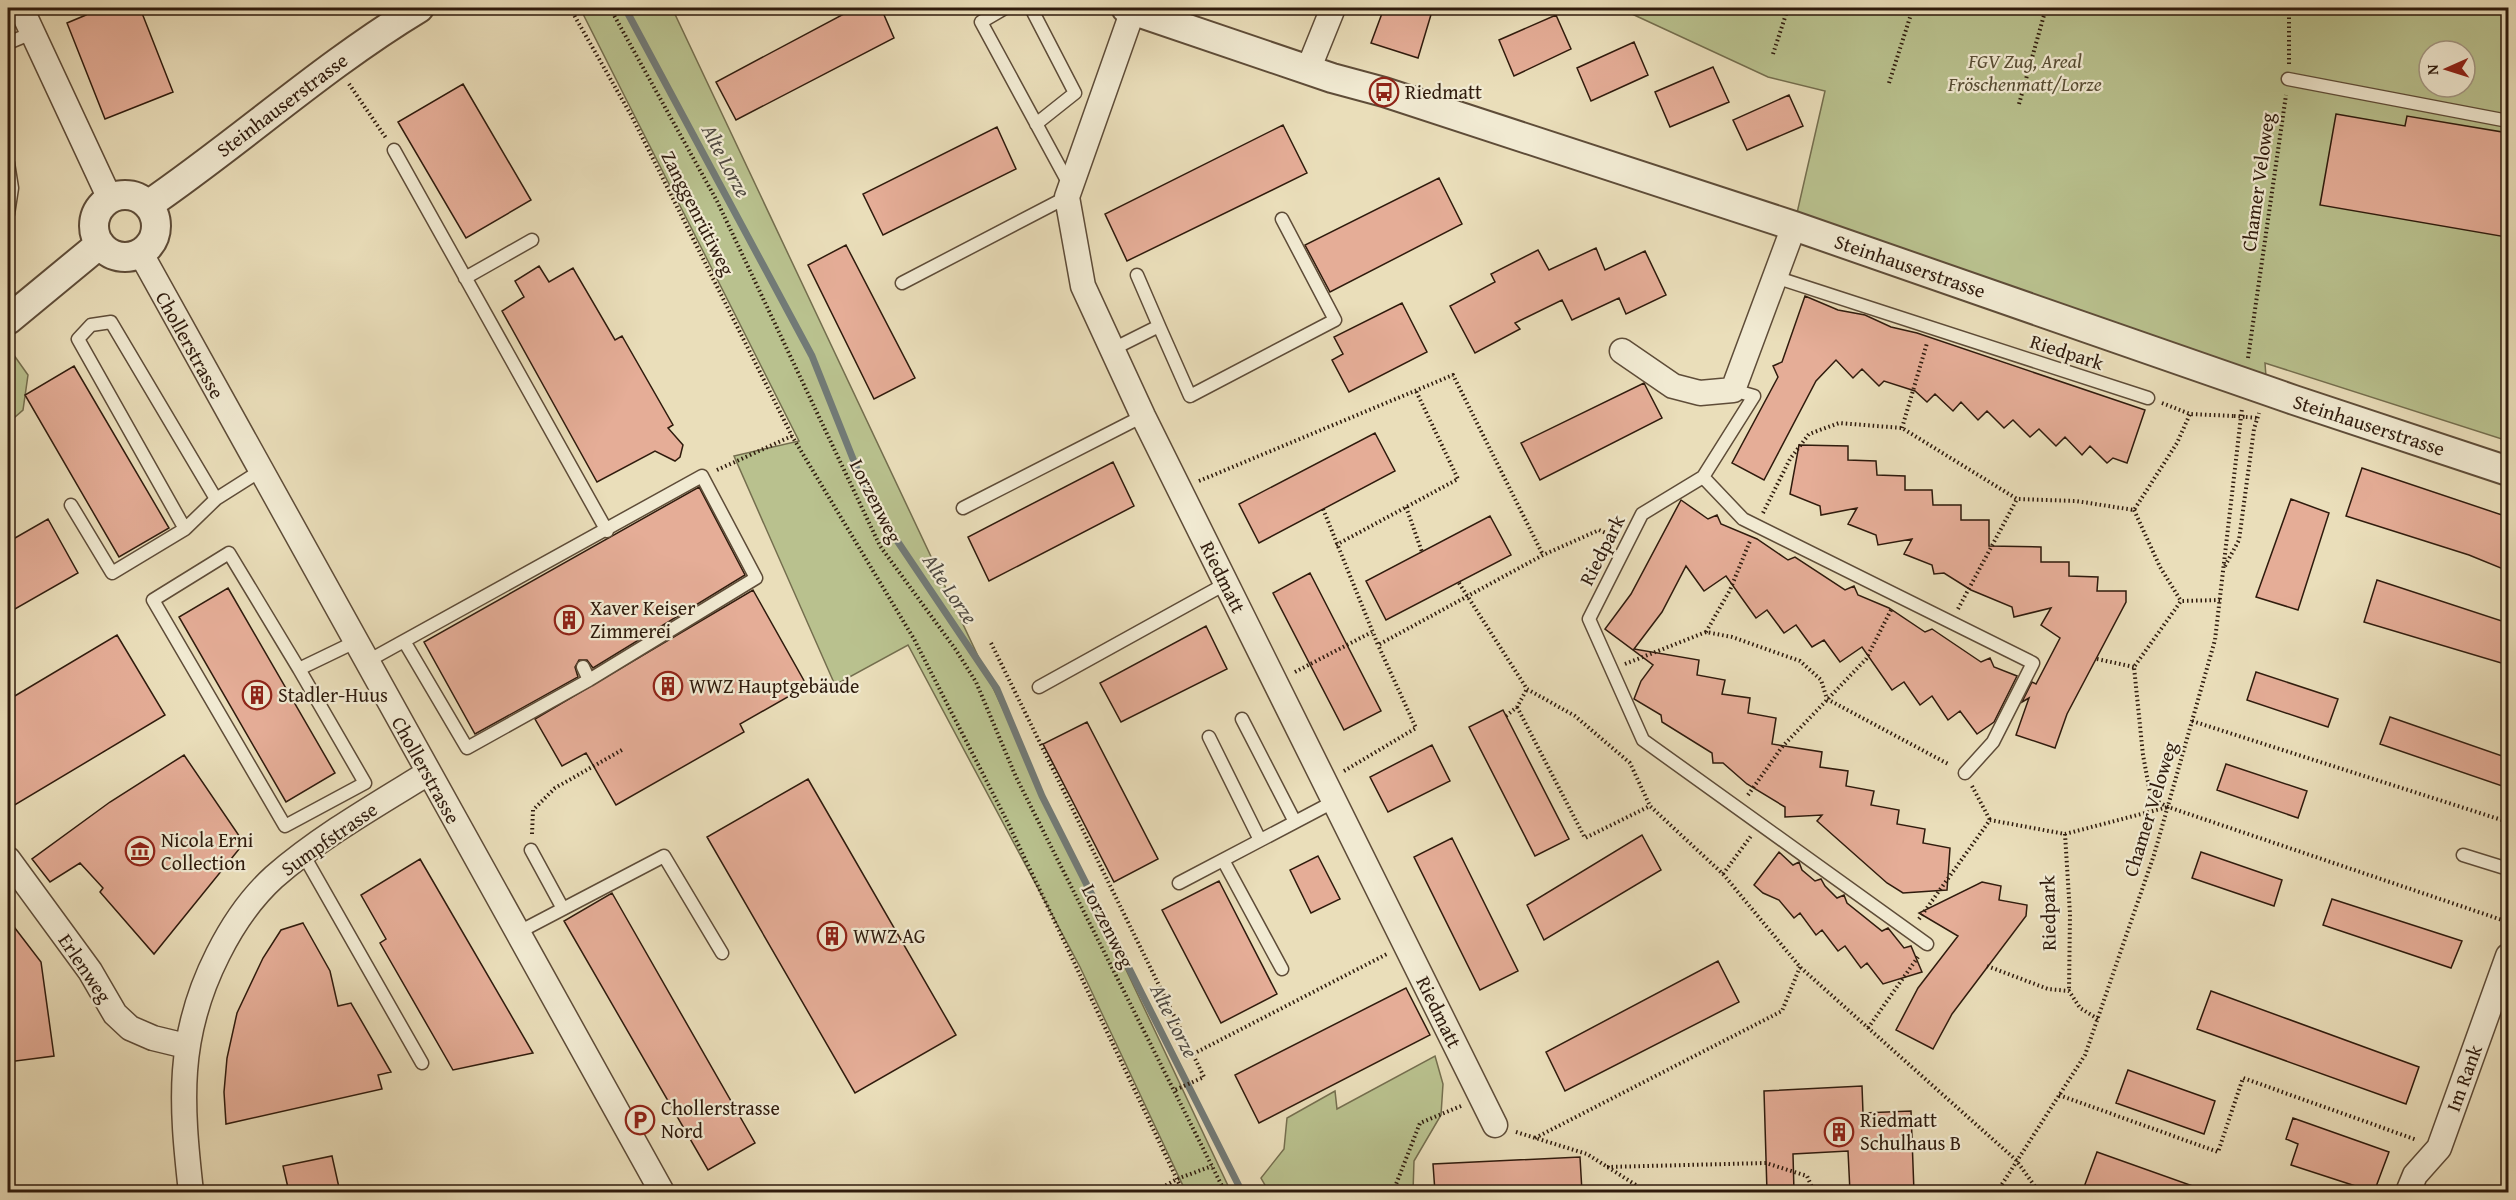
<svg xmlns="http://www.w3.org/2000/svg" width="2516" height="1200" font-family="'Gentium Book Plus',serif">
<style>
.green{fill:#b9c18e;stroke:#746e4e;stroke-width:1.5;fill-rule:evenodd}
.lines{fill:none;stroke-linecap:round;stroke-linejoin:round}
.stream{stroke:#727a76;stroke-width:7}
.building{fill:#e5ad97;stroke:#2f1b0d;stroke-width:1.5}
.service-casing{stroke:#5e4c38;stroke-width:15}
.minor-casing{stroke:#5e4c38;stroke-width:27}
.tertiary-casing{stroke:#5e4c38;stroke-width:32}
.path{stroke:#2f1b0d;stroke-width:4;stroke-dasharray:1.5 3;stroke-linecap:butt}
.service{stroke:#f1ead2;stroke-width:12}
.minor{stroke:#f1ead2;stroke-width:24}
.tertiary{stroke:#f1ead2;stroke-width:28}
.path-bridge{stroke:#2f1b0d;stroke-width:4;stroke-dasharray:1.5 3;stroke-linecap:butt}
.labels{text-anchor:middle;stroke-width:4.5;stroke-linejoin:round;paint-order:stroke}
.park-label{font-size:20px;font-style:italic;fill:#584d34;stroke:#f1ead2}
.poi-label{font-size:20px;fill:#2f1b0d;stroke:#f1ead2;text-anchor:start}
.street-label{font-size:20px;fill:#2f1b0d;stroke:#f1ead2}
.water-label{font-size:21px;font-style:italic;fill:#504a42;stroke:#f1ead2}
</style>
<rect width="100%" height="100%" fill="#eadeba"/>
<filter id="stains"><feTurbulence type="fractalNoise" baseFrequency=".00333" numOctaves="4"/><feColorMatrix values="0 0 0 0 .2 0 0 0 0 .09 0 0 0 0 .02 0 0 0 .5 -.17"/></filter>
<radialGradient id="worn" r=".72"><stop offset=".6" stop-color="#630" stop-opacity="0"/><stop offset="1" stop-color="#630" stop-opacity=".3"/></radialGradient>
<!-- green -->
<path class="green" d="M 580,8 L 672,8 L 1231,1192 L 1186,1192 L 1080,967 L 908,645 L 835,685 L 734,456 L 799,441 Z
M 1619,8 L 2508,8 L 2508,441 L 2265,363 L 2267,391 L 1794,226 L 1825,91 L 1768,77 ZM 2429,51 L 2465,51 L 2465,87 L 2429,87 Z
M 11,351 L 28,375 L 23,410 L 8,423 L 8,355 Z
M 1435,1056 L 1443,1084 L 1441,1115 L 1414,1161 L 1413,1192 L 1269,1192 L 1261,1178 L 1284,1149 L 1287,1118 L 1335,1091 L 1337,1109 Z"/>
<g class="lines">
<!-- stream -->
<path class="stream" d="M 625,8 L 812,356 L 869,499 L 997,689 L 1042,796 L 1242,1192"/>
</g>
<!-- building -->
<path class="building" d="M 83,8 L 140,8 L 173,92 L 105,119 L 67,23 L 86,15 Z
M 855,8 L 881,8 L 894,38 L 736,120 L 716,82 Z
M 1384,8 L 1433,8 L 1418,58 L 1371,43 Z
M 1556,15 L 1571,49 L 1514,76 L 1499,40 Z
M 1634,42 L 1648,75 L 1591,101 L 1577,68 Z
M 1713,67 L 1729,102 L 1670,127 L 1655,92 Z
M 463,84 L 531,200 L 466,238 L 398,122 Z
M 1789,95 L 1803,126 L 1747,150 L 1733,120 Z
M 2336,114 L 2405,126 L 2407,116 L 2508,133 L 2508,223 L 2506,237 L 2320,205 Z
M 1283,125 L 1307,173 L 1127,261 L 1105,214 Z
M 997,127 L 1016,169 L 883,235 L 863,194 Z
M 1439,178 L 1462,224 L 1330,292 L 1305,245 Z
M 846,245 L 915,378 L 874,399 L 808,265 Z
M 1596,248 L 1605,270 L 1645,251 L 1666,295 L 1626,314 L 1619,298 L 1572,320 L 1562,300 L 1515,323 L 1520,329 L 1475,353 L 1450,306 L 1495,282 L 1491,274 L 1538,250 L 1549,270 Z
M 539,266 L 549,282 L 573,268 L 615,340 L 622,336 L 673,425 L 668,428 L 683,445 L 680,457 L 675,461 L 655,451 L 597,482 L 502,311 L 524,297 L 515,281 Z
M 1805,296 L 1838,310 L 1865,315 L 1891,327 L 1917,333 L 2145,410 L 2127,463 L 2113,458 L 2107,463 L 2090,446 L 2082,455 L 2065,437 L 2056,446 L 2039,429 L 2030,437 L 2013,420 L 2004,428 L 1987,411 L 1978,420 L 1961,402 L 1953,411 L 1935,394 L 1927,402 L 1915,391 L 1884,381 L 1879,386 L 1862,369 L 1853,378 L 1836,360 L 1816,381 L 1764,480 L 1732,463 L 1778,377 L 1773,366 L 1782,362 Z
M 1402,303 L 1427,352 L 1349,392 L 1332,360 L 1343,354 L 1334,337 Z
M 74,366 L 169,528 L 119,557 L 25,395 Z
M 1644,383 L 1662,418 L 1540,480 L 1521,443 Z
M 1375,433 L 1395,471 L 1259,543 L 1239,504 Z
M 1799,445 L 1848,446 L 1848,460 L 1876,461 L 1877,475 L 1905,476 L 1905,490 L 1932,490 L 1933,505 L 1961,505 L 1961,520 L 1989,520 L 1989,546 L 2041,547 L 2041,562 L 2069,562 L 2069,576 L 2098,577 L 2097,591 L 2126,591 L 2126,602 L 2067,714 L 2055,748 L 2016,735 L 2029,698 L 2022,702 L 2032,682 L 2036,684 L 2060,638 L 2041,625 L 2051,608 L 2014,617 L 2012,607 L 1971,590 L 1944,573 L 1934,574 L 1932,565 L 1904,554 L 1912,539 L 1878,545 L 1876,535 L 1848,524 L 1857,508 L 1821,515 L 1820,506 L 1790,494 Z
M 1113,462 L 1134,506 L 989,581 L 968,537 Z
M 2362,468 L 2508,517 L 2508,571 L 2469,555 L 2346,516 Z
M 699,487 L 745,575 L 593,668 L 587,660 L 579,660 L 575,667 L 578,677 L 475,734 L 424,642 Z
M 2291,499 L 2329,513 L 2298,610 L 2256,597 Z
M 1681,500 L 1708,519 L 1717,515 L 1721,524 L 1757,539 L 1788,560 L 1795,557 L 1845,590 L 1854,586 L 1858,595 L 1889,608 L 1925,632 L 1932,629 L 1981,662 L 1990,658 L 1994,667 L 2017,676 L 1994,722 L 1977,734 L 1960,711 L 1948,720 L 1932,696 L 1920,705 L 1904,682 L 1892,690 L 1862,647 L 1840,662 L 1824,640 L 1812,647 L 1796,625 L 1784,633 L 1767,610 L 1756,618 L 1726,576 L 1704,591 L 1686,566 L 1662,612 L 1634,649 L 1699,660 L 1697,675 L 1725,680 L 1722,694 L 1750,698 L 1748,713 L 1776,718 L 1772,744 L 1822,752 L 1820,767 L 1848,771 L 1846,786 L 1874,791 L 1871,805 L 1899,810 L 1897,824 L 1925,829 L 1923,843 L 1950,848 L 1947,890 L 1903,893 L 1887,883 L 1817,821 L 1822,815 L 1785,817 L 1785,807 L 1747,784 L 1723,763 L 1713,763 L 1712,753 L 1662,722 L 1661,715 L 1634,699 L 1641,681 L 1653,665 L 1605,629 L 1631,594 Z
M 1490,516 L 1511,555 L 1386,620 L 1366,581 Z
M 48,519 L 78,573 L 8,613 L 8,542 Z
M 1310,573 L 1381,711 L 1344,730 L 1273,593 Z
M 2377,580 L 2508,623 L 2508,665 L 2364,622 Z
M 228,588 L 335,773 L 286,802 L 179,617 Z
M 753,590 L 807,686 L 740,724 L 744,732 L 616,805 L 586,753 L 562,766 L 535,719 Z
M 1206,626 L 1227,669 L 1121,722 L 1100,683 Z
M 117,635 L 165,715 L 8,809 L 8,700 Z
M 2256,672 L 2338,699 L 2328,727 L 2247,700 Z
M 1503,710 L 1569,839 L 1535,856 L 1469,727 Z
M 2390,717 L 2508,758 L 2508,788 L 2380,744 Z
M 1087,722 L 1158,859 L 1114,882 L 1043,744 Z
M 1432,745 L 1450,781 L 1388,812 L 1370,777 Z
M 184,755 L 244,843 L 154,954 L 100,892 L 103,888 L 80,863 L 50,882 L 32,859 L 110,802 Z
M 2226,764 L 2307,791 L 2298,818 L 2217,790 Z
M 808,779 L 956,1035 L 855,1093 L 707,837 Z
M 1642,835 L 1661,870 L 1544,940 L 1527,905 Z
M 1452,838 L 1518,971 L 1480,990 L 1414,857 Z
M 1779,852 L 1793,865 L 1799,862 L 1802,870 L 1815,881 L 1821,879 L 1825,886 L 1837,898 L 1844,895 L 1847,903 L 1882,931 L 1888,928 L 1904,948 L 1911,946 L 1922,972 L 1883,984 L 1867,963 L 1861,968 L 1845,946 L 1838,951 L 1822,930 L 1816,935 L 1800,913 L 1794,918 L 1779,900 L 1763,893 L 1754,885 Z
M 2201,852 L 2282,880 L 2274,906 L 2192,878 Z
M 1318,856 L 1340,899 L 1311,913 L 1290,870 Z
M 420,859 L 533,1053 L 453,1070 L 380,943 L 386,939 L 361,895 Z
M 1219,881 L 1277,994 L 1221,1023 L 1162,910 Z
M 1982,882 L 2001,886 L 1999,900 L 2027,905 L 2026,916 L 1952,1014 L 1933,1049 L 1896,1030 L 1918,988 L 1958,936 L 1919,913 Z
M 612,893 L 755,1143 L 708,1170 L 564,921 Z
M 2332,899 L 2462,941 L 2451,968 L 2323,925 Z
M 8,919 L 41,962 L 54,1056 L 8,1062 Z
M 303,923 L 330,971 L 338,1006 L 351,1003 L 391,1072 L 378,1075 L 382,1089 L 226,1124 L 224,1092 L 227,1058 L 237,1013 L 263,958 L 281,930 Z
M 1718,961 L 1739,1002 L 1565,1091 L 1546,1052 Z
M 1406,988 L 1430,1035 L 1259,1123 L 1235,1075 Z
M 2211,991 L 2419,1067 L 2406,1104 L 2197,1029 Z
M 2128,1070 L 2215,1101 L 2204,1134 L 2116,1103 Z
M 1862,1086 L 1863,1113 L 1911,1111 L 1914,1192 L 1850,1192 L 1848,1151 L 1793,1154 L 1794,1192 L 1767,1192 L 1764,1091 Z
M 2293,1118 L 2389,1152 L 2374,1192 L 2291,1165 L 2298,1144 L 2286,1139 Z
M 2097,1152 L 2204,1190 L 2204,1192 L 2100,1192 L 2084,1187 Z
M 332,1156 L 340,1192 L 289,1192 L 283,1166 Z
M 1580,1157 L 1582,1192 L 1435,1192 L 1433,1164 Z"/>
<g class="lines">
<!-- service casing -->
<g class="service-casing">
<path id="service" d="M 1005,8 L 981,22 L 1070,186
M 1031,8 L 1075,93 L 1036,124
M 8,43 L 32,33
M 2288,79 L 2508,121
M 394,150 L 607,531
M 8,163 L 12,188 L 8,214
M 1137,275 L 1159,326
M 1775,277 L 2148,398
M 465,278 L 532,240
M 902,283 L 1067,197
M 1113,349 L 1159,326 L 1190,396 L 1335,320 L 1282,219
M 1733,390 L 1754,396 L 1703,477 L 1642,514 L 1589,619 L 1643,740 L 1927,944
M 1703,477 L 1743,519 L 2033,663 L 1993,742 L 1965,773
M 71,505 L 112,573 L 185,529 L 216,499 L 260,471
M 963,508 L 1143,416
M 185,529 L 78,339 L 91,325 L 111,322 L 216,499
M 366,662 L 702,476 L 756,578 L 589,680 L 467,748 L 404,641
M 583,667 L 589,680
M 299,669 L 229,553 L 153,600 L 285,826 L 365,783 L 299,669 L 355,642
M 1039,687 L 1227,583
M 1242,719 L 1295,822
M 1209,737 L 1260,840
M 531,850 L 562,907
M 303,854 L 422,1063
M 2463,855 L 2508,869
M 1223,860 L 1282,969
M 1179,883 L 1335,801
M 517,933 L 664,856 L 722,953"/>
</g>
<!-- minor casing -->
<g class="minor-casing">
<path id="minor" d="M 21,8 L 110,199
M 1133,10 L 1067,197 L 1083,286 L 1143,416 L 1495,1125
M 1308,70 L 1333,8
M 140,252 L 662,1192
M 1622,351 L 1673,386 L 1700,393 L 1733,390 L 1794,226
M 8,859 L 90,971 L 115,1014 L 130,1028 L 153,1038 L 186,1046
M 191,1192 C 181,1103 176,1037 218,954 C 232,926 251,898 274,877 C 320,837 376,805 428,773
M 2408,1192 L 2415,1175 L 2439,1148 L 2508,956"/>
</g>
<!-- tertiary casing -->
<g class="tertiary-casing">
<path id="tertiary" d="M 1126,8 L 1332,78 L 1384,92 L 1794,226 L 2294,400 L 2508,471
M94 226a31 31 0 1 1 62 0a31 31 0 1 1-62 0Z
M 148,205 C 240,142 323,66 419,8
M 8,320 L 100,244"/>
</g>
<!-- path -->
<path class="path" d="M 570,8 L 631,115 L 792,436 L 914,639 L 1008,823 L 1183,1192
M 610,8 L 717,201 L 880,546 L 956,650 L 976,682 L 1016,777 L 1225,1192
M 1773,54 L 1788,8
M 2289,64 L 2289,8
M 1889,83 L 1913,8
M 349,84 L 386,138
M 2019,104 L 2046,8
M 2248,358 L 2286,95
M 2162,403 L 2190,414 L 2234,416
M 2246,417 L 2258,418
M 1902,428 L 1927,343
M 717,470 L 792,436
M 1199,481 L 1453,375 L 1543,555
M 1406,507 L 1422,552
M 1323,509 L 1378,645 L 1543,555 L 1599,530 L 1613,536
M 2134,510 L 2160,567 L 2181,601
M 1763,513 L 1790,459 L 1809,434 L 1839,423 L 1902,428 L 2017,499 L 2076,501 L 2134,510 L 2177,443 L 2190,414
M 1336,545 L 1458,479 L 1416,391
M 2225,566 L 2239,540 L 2254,429 L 2259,413
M 1459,583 L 1527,689 L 1575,716 L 1630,763 L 1650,806 L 1723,874 L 1800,967 L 2016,1160 L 2039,1192
M 2220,600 L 2181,601 L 2134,667 L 2143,755 L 2151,798 L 2168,807 L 2508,922
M 1958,609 L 2017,499
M 1706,632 L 1730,590 L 1750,541
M 991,643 L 1204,1077 L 1175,1090
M 2097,659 L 2134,667
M 1625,664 L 1706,632 L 1732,637 L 1800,661 L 1821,680 L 1827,699 L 1950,765
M 1295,672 L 1372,632
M 1517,707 L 1585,838 L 1650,806
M 1506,716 L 1517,707 L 1527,689
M 2192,721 L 2508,822
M 1344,771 L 1416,728 L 1378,645
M 1972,786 L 1990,820
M 1748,795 L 1782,747 L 1866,659 L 1891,610
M 532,834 L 533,810 L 555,788 L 622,750
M 2065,834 L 2070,914 L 2069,991
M 1723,874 L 1751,836
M 1919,919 L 1990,820 L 2065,834 L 2168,807
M 1987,966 L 2048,989 L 2069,991 L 2080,1008 L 2098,1019
M 1868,1028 L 1918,957
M 1193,1054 L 1387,954
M 2059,1095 L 2218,1152 L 2243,1078 L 2417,1140
M 1516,1132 L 1587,1154 L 1647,1192
M 1535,1138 L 1782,1011 L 1800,967
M 1607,1167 L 1766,1163 L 1807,1176 L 1814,1192
M 1154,1192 L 1177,1179 L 1212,1166
M 1393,1192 L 1420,1123 L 1461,1106
M 1997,1192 L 2085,1055 L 2154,855 L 2215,640 L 2242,408"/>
<!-- service -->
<use href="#service" class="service"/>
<!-- minor -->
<use href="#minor" class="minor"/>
<!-- tertiary -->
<use href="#tertiary" class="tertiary"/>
<!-- path-bridge -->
<path class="path-bridge" d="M 2234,416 L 2246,417"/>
</g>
<!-- icons -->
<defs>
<g id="bus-ring" transform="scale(1.5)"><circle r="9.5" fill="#f1ead2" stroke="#8f2418" stroke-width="1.5"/><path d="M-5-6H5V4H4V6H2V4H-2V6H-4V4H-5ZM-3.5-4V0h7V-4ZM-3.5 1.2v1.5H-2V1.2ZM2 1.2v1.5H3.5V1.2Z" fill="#8f2418"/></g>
<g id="building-ring" transform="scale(1.5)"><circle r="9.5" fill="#f1ead2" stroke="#8f2418" stroke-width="1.5"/><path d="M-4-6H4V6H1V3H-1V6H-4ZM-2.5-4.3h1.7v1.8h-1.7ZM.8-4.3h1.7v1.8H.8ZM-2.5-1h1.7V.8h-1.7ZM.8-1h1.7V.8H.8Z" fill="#8f2418"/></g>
<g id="museum-ring" transform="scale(1.5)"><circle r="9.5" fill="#f1ead2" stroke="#8f2418" stroke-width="1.5"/><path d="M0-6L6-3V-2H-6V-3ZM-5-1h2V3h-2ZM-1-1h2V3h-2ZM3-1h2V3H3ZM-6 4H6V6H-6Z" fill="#8f2418"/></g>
<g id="parking-ring" transform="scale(1.5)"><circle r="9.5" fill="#f1ead2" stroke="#8f2418" stroke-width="1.5"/><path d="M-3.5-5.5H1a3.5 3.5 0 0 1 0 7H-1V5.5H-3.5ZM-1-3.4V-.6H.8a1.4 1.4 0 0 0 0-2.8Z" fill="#8f2418"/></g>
</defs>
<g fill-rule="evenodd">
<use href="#bus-ring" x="1384" y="92"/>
<use href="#building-ring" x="569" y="620"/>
<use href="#building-ring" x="668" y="686"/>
<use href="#building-ring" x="257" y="695"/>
<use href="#museum-ring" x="140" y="851"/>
<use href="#building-ring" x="832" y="936"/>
<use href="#parking-ring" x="640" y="1120"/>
<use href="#building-ring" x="1839" y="1132"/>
</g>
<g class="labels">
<!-- park labels -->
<g class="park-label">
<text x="2025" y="68">FGV Zug, Areal<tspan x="2025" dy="23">Fröschenmatt/Lorze</tspan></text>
</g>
<!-- poi labels -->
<g class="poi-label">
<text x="1405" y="99">Riedmatt</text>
<text x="590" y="615">Xaver Keiser<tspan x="590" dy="23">Zimmerei</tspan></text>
<text x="689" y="693">WWZ Hauptgebäude</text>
<text x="278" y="702">Stadler-Huus</text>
<text x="161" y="847">Nicola Erni<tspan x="161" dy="23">Collection</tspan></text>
<text x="853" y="943">WWZ AG</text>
<text x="661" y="1115">Chollerstrasse<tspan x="661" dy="23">Nord</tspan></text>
<text x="1860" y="1127">Riedmatt<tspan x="1860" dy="23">Schulhaus B</tspan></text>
</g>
<!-- street labels -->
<g class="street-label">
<text transform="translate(282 105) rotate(-37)" y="7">Steinhauserstrasse</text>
<text transform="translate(2258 182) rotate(-82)" y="7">Chamer Veloweg</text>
<text transform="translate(698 213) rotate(63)" y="7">Zanggenrütiweg</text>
<text transform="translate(1910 266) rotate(19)" y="7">Steinhauserstrasse</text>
<text transform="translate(190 345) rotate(61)" y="7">Chollerstrasse</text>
<text transform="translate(2067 352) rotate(18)" y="7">Riedpark</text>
<text transform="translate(2369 425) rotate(18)" y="7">Steinhauserstrasse</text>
<text transform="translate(876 501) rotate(63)" y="7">Lorzenweg</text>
<text transform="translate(1602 550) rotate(-63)" y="7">Riedpark</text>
<text transform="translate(1223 577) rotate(64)" y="7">Riedmatt</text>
<text transform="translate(426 770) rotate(61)" y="7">Chollerstrasse</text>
<text transform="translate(2150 809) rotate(-73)" y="7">Chamer Veloweg</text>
<text transform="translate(329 839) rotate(-35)" y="7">Sumpfstrasse</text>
<text transform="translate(2048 913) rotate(-91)" y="7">Riedpark</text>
<text transform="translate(1108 926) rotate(63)" y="7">Lorzenweg</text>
<text transform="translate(85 968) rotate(56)" y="7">Erlenweg</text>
<text transform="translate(1439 1012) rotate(64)" y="7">Riedmatt</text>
<text transform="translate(2464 1078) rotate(-70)" y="7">Im Rank</text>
</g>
<!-- water labels -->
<g class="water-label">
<text transform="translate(726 161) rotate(62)" y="7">Alte Lorze</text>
<text transform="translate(950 589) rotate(56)" y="7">Alte Lorze</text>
<text transform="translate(1174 1021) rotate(63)" y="7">Alte Lorze</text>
</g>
</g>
<!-- margin -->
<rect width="2516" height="1200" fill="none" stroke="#eadeba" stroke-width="30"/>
<rect x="9" y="9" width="2498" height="1182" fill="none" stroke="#2f1b0d" stroke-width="3"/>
<rect x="15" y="15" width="2486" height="1170" fill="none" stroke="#2f1b0d" stroke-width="1.5"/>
<!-- north arrow -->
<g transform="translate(2447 69) rotate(267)"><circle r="28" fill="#f1ead2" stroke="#a39783" stroke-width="1.5"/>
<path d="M0-4.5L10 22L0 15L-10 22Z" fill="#8f2418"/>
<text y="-9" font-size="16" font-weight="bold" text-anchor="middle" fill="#2f1b0d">N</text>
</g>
<rect width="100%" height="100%" filter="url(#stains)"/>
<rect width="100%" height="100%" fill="url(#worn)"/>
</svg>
